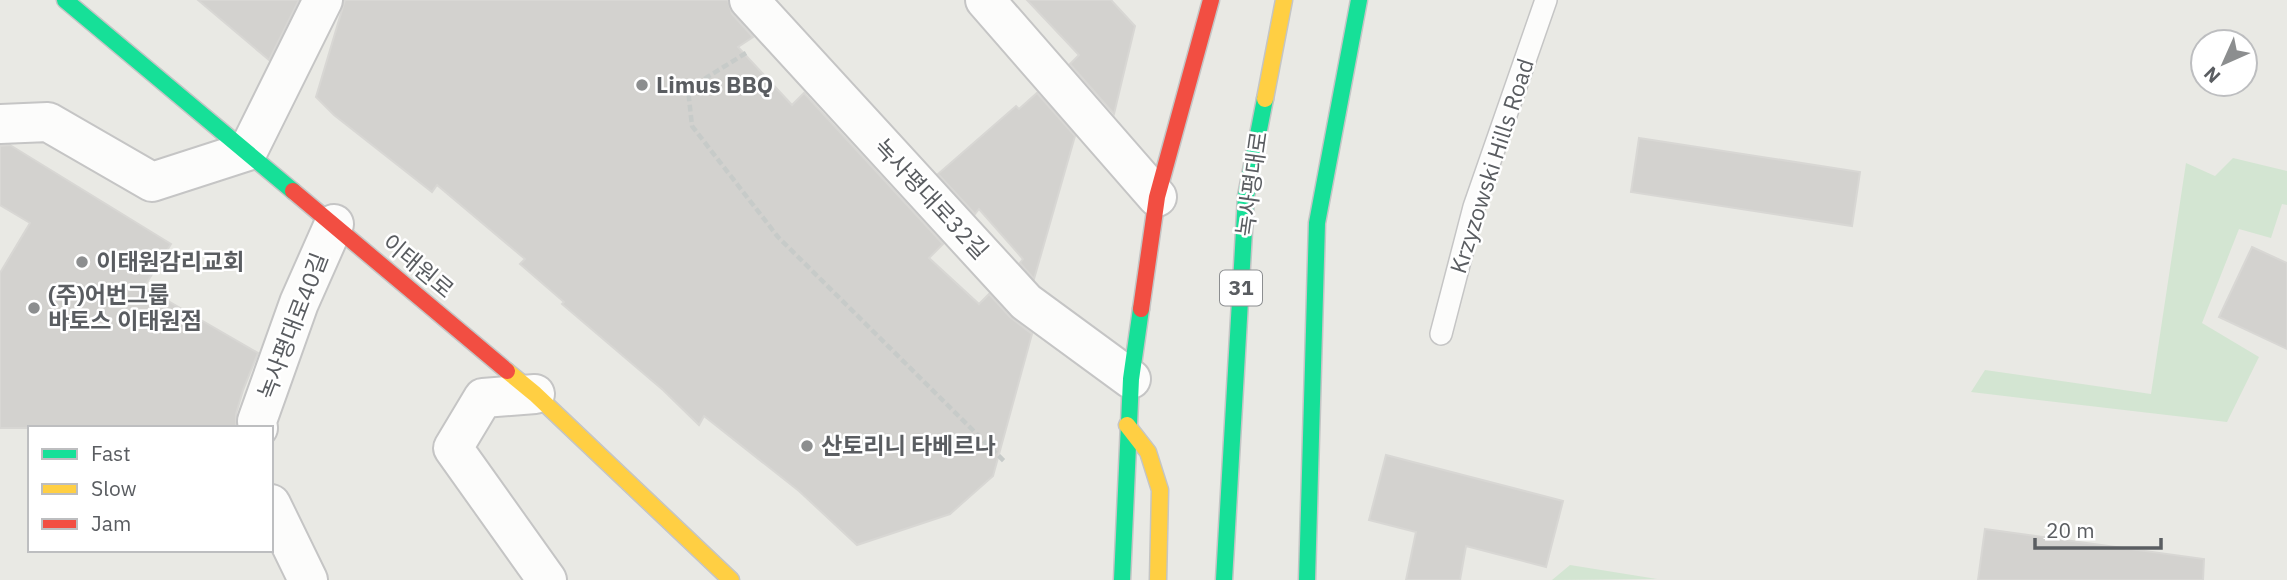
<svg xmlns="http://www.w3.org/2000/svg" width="2287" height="580" font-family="'IBM Plex Sans','Noto Sans KR',sans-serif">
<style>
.green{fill:#d3e5d2}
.building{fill:#d3d2cf;stroke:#d8d7d4;stroke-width:2}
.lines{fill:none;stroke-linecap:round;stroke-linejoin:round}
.lane-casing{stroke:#c5c5c5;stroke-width:24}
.street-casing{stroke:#c5c5c5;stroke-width:42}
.fast-casing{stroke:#c4c5c5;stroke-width:19}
.slow-casing{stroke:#c4c5c5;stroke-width:19}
.jam-casing{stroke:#c4c5c5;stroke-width:19}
.path{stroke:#c7cbc9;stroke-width:4.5;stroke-dasharray:7 3.5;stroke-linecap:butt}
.lane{stroke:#fcfcfb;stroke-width:21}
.street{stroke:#fcfcfb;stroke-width:38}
.fast{stroke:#16e098;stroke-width:16}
.slow{stroke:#ffcf43;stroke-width:16}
.jam{stroke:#f24e42;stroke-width:16}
.poi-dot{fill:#8c8e8f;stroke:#fff;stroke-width:2.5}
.labels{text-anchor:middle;stroke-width:5;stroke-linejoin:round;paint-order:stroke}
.shield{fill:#fff;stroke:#8c8e90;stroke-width:2}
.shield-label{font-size:21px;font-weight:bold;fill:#5a5d61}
.poi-label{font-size:23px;font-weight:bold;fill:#5a5d61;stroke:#fff;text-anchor:start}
.street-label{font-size:23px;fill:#5a5d61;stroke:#fff}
</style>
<rect width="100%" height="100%" fill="#e9e9e4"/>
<!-- green -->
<path class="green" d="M 2233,158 L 2287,171 L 2287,205 L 2282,204 L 2271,238 L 2239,229 L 2202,323 L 2259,357 L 2227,422 L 1971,392 L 1985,370 L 2151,394 L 2186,163 L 2215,176 Z
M 1570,565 L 1657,579 L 1552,580 Z"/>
<!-- building -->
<path class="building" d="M 198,0 L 299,0 L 269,60 Z
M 345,0 L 728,0 L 732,14 L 753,37 L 738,47 L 792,105 L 804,93 L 943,244 L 929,258 L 979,304 L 989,294 L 1010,317 L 1032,334 L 993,476 L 950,514 L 857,545 L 799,491 L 704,416 L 699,425 L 663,390 L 562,304 L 564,302 L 520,264 L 525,259 L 437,185 L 432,192 L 334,115 L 316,97 Z
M 1027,0 L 1111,0 L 1135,26 L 1114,114 L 1070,64 L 1079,55 Z
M 1037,93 L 1075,136 L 1034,279 L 1020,263 L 1023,259 L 979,209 L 975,214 L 938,174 L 1016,106 L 1019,109 Z
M 1639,138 L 1860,172 L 1852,226 L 1631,192 Z
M 10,145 L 171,244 L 144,287 L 258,353 L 243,390 L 236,414 L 236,428 L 0,428 L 0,273 L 30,223 L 0,205 L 0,146 Z
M 2252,247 L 2287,263 L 2287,349 L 2219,317 Z
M 1386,455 L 1563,501 L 1546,567 L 1466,546 L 1460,580 L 1406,580 L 1416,532 L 1369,520 Z
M 1985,529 L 2204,559 L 2203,580 L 1978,580 Z"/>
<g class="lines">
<!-- lane casing -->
<g class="lane-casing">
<path id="lane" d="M 1441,334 L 1474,207 L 1546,0"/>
</g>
<!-- street casing -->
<g class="street-casing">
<path id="street" d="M 749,0 L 1026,302 L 1131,379
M 985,0 L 1157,197
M 0,124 L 48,122 L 152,182 L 248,151 L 323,0
M 535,394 L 483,398 L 453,448 L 547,580
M 258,428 L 257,421 L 299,303 L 334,224
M 271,504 L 308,580"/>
</g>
<!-- fast casing -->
<g class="fast-casing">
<path id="fast" d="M 65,0 L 293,191
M 1122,580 L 1131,379 L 1141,309
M 1224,580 L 1246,196 L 1265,99
M 1307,580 L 1317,223 L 1359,0"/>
</g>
<!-- slow casing -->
<g class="slow-casing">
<path id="slow" d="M 1265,99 L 1284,0
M 507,371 L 535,394 L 731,580
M 1127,425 L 1148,452 L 1160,490 L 1158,580"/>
</g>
<!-- jam casing -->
<g class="jam-casing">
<path id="jam" d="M 293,191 L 507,371
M 1141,309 L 1157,197 L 1211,0"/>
</g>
<!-- path -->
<path class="path" d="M 746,53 L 688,89 L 692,126 L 778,237 L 1006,463"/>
<!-- lane -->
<use href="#lane" class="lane"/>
<!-- street -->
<use href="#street" class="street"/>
<!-- fast -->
<use href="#fast" class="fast"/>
<!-- slow -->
<use href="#slow" class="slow"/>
<!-- jam -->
<use href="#jam" class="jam"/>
</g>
<!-- markers -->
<g class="poi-dot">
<circle cx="642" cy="85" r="7"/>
<circle cx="82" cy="262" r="7"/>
<circle cx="34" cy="308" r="7"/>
<circle cx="807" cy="446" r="7"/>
</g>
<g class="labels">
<!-- shield labels -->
<rect class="shield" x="1220" y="270.5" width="42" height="35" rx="5"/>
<g class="shield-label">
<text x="1241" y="295">31</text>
</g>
<!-- poi labels -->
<g class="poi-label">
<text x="656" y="93">Limus BBQ</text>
<text x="96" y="270">이태원감리교회</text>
<text x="48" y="303">(주)어번그룹<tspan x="48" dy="26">바토스 이태원점</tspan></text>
<text x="821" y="454">산토리니 타베르나</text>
</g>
<!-- street labels -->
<g class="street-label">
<text transform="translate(1492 166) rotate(-72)" y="8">Krzyzowski Hills Road</text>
<text transform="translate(1252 184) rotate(-82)" y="8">녹사평대로</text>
<text transform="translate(931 199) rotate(47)" y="8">녹사평대로32길</text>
<text transform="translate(418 266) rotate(40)" y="8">이태원로</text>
<text transform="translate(293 326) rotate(-69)" y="8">녹사평대로40길</text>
</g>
</g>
<!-- legend -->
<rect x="28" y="426" width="245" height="126" fill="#ffffff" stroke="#bdbec0" stroke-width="2"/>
<rect x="42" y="449" width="35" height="10" fill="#16e098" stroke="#bdbec0" stroke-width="2"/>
<text x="91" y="461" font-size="21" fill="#5a5d61">Fast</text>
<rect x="42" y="484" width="35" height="10" fill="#ffcf43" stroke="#bdbec0" stroke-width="2"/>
<text x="91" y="496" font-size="21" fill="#5a5d61">Slow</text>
<rect x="42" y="519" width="35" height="10" fill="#f24e42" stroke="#bdbec0" stroke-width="2"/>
<text x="91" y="531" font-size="21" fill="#5a5d61">Jam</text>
<!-- north arrow -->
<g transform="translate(2224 63) rotate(225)"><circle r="33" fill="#ffffff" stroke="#bdbec0" stroke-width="2"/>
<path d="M0-5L12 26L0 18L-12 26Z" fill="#8c8e8f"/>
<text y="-10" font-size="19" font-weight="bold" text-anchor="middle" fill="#5a5d61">N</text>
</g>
<!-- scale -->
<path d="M2035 538v10h126v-10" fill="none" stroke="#5a5d61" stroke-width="3.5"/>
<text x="2046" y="538" font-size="21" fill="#5a5d61" stroke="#ffffff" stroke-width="5" paint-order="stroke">20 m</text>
</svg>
